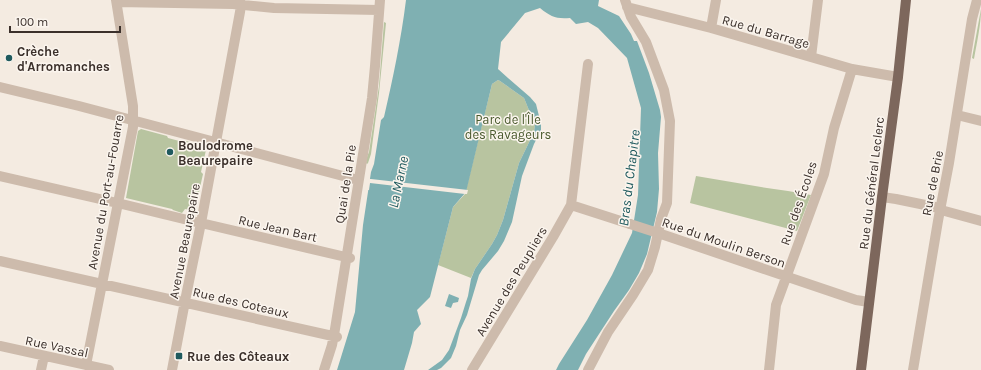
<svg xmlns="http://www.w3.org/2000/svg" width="981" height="370" font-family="Karla,sans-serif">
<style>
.green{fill:#b8c4a0}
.water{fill:#7fb0b2}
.pier{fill:#f4ebe1}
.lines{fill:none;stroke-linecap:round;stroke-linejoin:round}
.minor{stroke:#cdbbac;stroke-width:10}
.major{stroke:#7d675c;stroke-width:10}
.minor-bridge{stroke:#cdbbac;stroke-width:10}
.poi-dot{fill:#1f5a5e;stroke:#fbf5ee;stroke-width:1.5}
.labels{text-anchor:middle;stroke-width:3;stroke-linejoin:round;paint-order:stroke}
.street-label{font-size:13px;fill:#3b302b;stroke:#fbf5ee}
.poi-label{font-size:13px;font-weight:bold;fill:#3b302b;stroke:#fbf5ee;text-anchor:start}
.park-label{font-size:13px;fill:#4a5a2e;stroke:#fbf5ee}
.water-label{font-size:14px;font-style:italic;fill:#1f5a5e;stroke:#fbf5ee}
</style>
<rect width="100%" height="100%" fill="#f4ebe1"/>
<!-- green -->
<path class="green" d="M 981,9 C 981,24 977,42 974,59 L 972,58 Z
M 384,22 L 386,23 L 379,93 L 371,154 L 368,163 L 367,164 L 366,163 L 367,157 L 369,152 L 379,86 Z
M 498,80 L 500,81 L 524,98 L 535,125 L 534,132 L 519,163 L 503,220 L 497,235 L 492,244 L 475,269 L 471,278 L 438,265 L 453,207 L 465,194 L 492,84 Z
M 141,129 L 167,136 L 168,138 L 183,142 L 186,141 L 205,146 L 206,150 L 201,172 L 203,174 L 199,192 L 197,194 L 194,209 L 191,210 L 185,209 L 182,213 L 173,210 L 172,209 L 126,198 L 138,131 Z
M 696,176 L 767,188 L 788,191 L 811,195 L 797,231 L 690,203 Z"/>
<!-- water -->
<path class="water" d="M 406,0 L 599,0 L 598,6 L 619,16 L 631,34 L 634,41 L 637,41 L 649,73 L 660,110 L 661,117 L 658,153 L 659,189 L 657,212 L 647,254 L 639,273 L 629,290 L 614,311 L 586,354 L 578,370 L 556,370 L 559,364 L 587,320 L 612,275 L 632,233 L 638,195 L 641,108 L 627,58 L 598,28 L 588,22 L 576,24 L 570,18 C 556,19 551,17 540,8 L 525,13 L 501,42 L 498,69 L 508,78 L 530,97 L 536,104 L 539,116 L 541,121 L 541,130 L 534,144 L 522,176 L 512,222 L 504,241 L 498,251 L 482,270 L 479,275 L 467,315 L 460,330 L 456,346 L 451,358 L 441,368 L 437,370 L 428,370 L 442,360 L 449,350 L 461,318 L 466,302 L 468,296 L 471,279 L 475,269 L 492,244 L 497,235 L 503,220 L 519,163 L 534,132 L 535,125 L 524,98 L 500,81 L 498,80 L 492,84 L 466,192 L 453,207 L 430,297 L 417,310 L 421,324 L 414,332 L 412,343 L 404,370 L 337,370 L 355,312 L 363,225 L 371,172 L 374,164 L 381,120 L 384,117 C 393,78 401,40 406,0 Z
M 449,294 L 459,298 L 458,302 L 453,303 L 451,308 L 445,306 Z"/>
<!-- pier -->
<path class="pier" d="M 369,179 L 371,179 L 468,190 L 467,194 L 465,194 L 370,183 L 369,190 L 367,190 Z"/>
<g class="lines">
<!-- minor -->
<path class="minor" d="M 117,2 L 233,4 L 274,8 L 379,10
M 627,7 L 711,28 L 852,69 L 898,77
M 711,28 L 716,0
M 811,57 L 818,0
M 0,87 L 79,106 L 358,180
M 957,115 L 981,121
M 0,176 L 126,205 L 196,222
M 882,197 L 896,199 L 935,207 L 941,210 L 981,221
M 571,205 L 630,224
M 201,223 L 350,258
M 661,234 L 856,300 L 869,302
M 0,261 L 337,337
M 0,346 L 109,370
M 86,365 L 133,127 L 133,106 L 116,0
M 41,370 L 44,356
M 172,370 L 186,296 L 201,223 L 240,12 L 241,5 L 240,0
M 324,370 L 332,345 L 335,329 L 372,98 L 375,66 L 380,0
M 472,370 L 553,237 L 571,205 L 588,64
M 588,370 L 608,332 L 633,295 L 648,270 L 655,247 L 661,219 L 667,203 L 670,121 L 664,90 L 646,42 L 631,17 L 625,0
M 769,370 L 776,305 L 824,174 L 834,128 L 852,69
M 913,370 L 938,221 L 949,163 L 972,19 L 977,0"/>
<!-- major -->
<path class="major" d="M 861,370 L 882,197 L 898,77 L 906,0"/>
<!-- minor-bridge -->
<path class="minor-bridge" d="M 630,224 L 661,234"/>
</g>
<!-- markers -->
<g class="poi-dot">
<circle cx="9" cy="58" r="4"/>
<circle cx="170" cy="152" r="4"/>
<rect x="175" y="352" width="8" height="8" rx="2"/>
</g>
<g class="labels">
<!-- street labels -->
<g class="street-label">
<text transform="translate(766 31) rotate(16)" y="5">Rue du Barrage</text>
<text transform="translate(871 183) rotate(-83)" y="5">Rue du Général Leclerc</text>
<text transform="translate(932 183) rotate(-79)" y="5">Rue de Brie</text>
<text transform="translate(345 184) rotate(-81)" y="5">Quai de la Pie</text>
<text transform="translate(105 192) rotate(-80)" y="5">Avenue du Port-au-Fouarre</text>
<text transform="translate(798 203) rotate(-71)" y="5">Rue des Écoles</text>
<text transform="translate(278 228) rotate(13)" y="5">Rue Jean Bart</text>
<text transform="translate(184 241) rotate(-79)" y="5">Avenue Beaurepaire</text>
<text transform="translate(724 242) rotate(19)" y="5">Rue du Moulin Berson</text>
<text transform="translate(511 281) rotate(-59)" y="5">Avenue des Peupliers</text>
<text transform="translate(241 302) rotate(13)" y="5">Rue des Coteaux</text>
<text transform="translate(57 346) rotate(12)" y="5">Rue Vassal</text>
</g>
<!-- poi labels -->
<g class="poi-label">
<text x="17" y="56">Crèche<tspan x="17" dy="15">d'Arromanches</tspan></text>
<text x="178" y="150">Boulodrome<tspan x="178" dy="15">Beaurepaire</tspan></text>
<text x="187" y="361">Rue des Côteaux</text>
</g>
<!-- park labels -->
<g class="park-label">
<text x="508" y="124">Parc de l'Île<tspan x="508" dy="15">des Ravageurs</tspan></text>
</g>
<!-- water labels -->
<g class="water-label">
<text transform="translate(629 178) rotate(-83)" y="5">Bras du Chapitre</text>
<text transform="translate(398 182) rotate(-78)" y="5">La Marne</text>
</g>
</g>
<!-- scale -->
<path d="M10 26v6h110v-6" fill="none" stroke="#3b302b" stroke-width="2"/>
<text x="16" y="26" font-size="12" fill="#3b302b" stroke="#fbf5ee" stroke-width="3" paint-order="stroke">100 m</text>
</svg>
